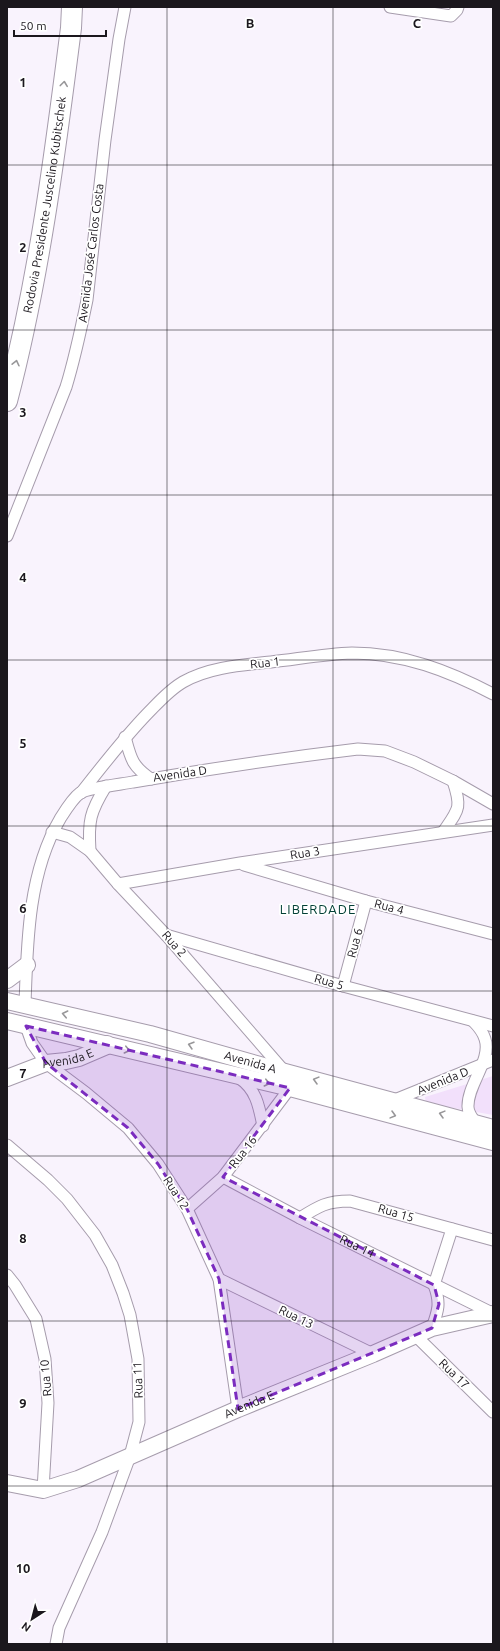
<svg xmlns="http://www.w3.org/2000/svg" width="500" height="1651" font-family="Ubuntu,sans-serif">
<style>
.green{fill:#f2e0fb}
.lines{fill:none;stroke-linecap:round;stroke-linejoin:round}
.street-casing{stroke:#a69cac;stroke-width:13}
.secondary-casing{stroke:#a69cac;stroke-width:18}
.highway-casing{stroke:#a69cac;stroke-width:22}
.street{stroke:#fff;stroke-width:11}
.secondary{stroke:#fff;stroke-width:16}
.highway{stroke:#fff;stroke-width:20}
.oneway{stroke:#989799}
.marked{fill:#7b2cbf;fill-opacity:0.2;stroke:#7b2cbf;stroke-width:3;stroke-dasharray:8 5;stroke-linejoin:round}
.grid{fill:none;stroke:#1b171d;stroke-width:1;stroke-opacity:0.55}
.labels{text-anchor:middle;stroke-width:3.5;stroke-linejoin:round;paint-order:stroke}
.street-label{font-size:12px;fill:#1b171d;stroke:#fff}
.neighbourhood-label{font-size:13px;letter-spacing:1px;fill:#034036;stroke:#fff}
.grid-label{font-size:13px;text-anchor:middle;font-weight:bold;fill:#1b171d;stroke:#fff;stroke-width:3.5;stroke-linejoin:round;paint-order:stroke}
</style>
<rect width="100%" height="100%" fill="#f9f3fd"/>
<!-- green -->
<path class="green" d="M 493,1076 L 493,1115 L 426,1103 L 425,1097 Z"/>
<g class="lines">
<!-- street casing -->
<g class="street-casing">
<g id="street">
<path d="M 390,7 L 451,16 L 457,10 L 458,7"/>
<path d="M 7,536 L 66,387 C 75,358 81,329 87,300 L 105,140 L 119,39 L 125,7"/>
<path d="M 125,737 C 131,759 132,766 151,779"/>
<path d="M 81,793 C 102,766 123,739 147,714 C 158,703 169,690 183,682 C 209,667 242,665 271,662 C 298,659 325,654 352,653 C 403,653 449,671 493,694"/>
<path d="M 52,832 L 70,837 L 90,851 L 118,884 L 166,935 L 285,1072"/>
<path d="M 443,832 C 459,809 462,808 453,781"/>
<path d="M 90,851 C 88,821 90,812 106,786"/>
<path d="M 244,865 L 366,901 L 493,934"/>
<path d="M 118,884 L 240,863 L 493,825"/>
<path d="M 166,935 L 343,986 L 493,1026"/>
<path d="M 343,986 L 366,901"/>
<path d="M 25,1005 C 27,944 28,873 60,819 C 65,811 72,799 80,793 C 87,788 123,784 133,782 C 208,769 283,758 358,749 L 385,751 L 414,762 L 453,781 L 493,804"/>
<path d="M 473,1021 C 478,1026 483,1032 485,1039 C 492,1060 467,1085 468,1107 C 468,1113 472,1118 476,1123"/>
<path d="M 26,1026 L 32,1043 L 46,1063 L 86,1093 L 128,1128 L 158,1164 L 187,1209 L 219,1279 L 238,1409"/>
<path d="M 239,1078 C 256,1089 259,1106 263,1126"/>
<path d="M 392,1101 L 493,1060"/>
<path d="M 7,1145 L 48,1180 L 67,1199 L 95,1235 L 112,1265 L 123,1293 L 130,1315 L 138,1359 L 139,1422 L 130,1456 L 102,1532 L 59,1628 L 56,1644"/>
<path id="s1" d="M 223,1177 L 300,1218 L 492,1313"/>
<path d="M 187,1209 L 223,1177 L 290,1088"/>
<path d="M 300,1218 C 319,1206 327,1201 350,1201 L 493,1240"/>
<path d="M 7,1275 L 15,1285 L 36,1319 L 45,1359 L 48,1403 L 43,1490"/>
<path d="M 219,1279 L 373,1354"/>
<path d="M 432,1328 C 438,1311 441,1303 434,1285 L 452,1229"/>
<path d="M 416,1336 L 493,1412"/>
</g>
</g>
<!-- secondary casing -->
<g class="secondary-casing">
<g id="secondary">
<path d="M 7,980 L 27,965"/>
<path id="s2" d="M 7,1001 L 150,1034 L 285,1072 L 493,1128"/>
<path d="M 7,1021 L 290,1088 L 493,1142"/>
<path id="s3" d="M 7,1078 L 46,1063 L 66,1061 L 79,1058 L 107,1046 L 107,1044"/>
<path id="s4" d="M 7,1483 L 43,1490 L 78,1479 L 238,1409 L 373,1354 L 432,1328 L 493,1314"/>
</g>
</g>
<!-- highway casing -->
<g class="highway-casing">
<g id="highway">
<path id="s5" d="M 7,401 C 39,279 55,154 71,28 L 72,7"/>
</g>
</g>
<!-- street -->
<use href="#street" class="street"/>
<!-- secondary -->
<use href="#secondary" class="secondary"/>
<!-- highway -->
<use href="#highway" class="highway"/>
</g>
<!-- one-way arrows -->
<defs><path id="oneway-chevron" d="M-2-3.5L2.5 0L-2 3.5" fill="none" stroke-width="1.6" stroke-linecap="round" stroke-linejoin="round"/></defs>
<g class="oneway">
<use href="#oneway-chevron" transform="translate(64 84) rotate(-83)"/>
<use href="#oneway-chevron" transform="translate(16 363) rotate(-77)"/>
<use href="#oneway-chevron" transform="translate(65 1014) rotate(-167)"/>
<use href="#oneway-chevron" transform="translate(191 1045) rotate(-164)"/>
<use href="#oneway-chevron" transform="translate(127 1050) rotate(13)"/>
<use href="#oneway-chevron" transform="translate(316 1080) rotate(-165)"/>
<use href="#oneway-chevron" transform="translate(267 1083) rotate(13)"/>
<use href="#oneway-chevron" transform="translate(442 1114) rotate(-165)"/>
<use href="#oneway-chevron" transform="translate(393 1115) rotate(15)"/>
</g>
<!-- marked area -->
<path class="marked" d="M 26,1026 L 290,1088 L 223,1177 L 434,1285 L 439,1304 L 432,1328 L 238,1409 L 219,1279 L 187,1209 L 158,1164 L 128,1128 L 46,1063 Z"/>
<!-- grid -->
<path class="grid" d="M 167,7 L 167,1644M 333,7 L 333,1644M 7,165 L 493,165M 7,330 L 493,330M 7,495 L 493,495M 7,660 L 493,660M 7,826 L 493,826M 7,991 L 493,991M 7,1156 L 493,1156M 7,1321 L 493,1321M 7,1486 L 493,1486"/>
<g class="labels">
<!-- street labels -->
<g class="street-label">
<text dy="4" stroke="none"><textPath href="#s5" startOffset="200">Rodovia Presidente Juscelino Kubitschek</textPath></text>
<text transform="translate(91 253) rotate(-83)" y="4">Avenida José Carlos Costa</text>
<text transform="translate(265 663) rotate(-6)" y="4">Rua 1</text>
<text transform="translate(180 774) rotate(-8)" y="4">Avenida D</text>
<text transform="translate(305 853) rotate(-9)" y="4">Rua 3</text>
<text transform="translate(389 907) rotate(15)" y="4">Rua 4</text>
<text transform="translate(355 943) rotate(-75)" y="4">Rua 6</text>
<text transform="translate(174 944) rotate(49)" y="4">Rua 2</text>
<text transform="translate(329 982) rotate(16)" y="4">Rua 5</text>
<text dy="4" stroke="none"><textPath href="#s3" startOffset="64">Avenida E</textPath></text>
<text dy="4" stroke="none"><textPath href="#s2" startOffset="251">Avenida A</textPath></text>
<text transform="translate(443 1081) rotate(-22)" y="4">Avenida D</text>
<text transform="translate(243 1152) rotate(-52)" y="4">Rua 16</text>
<text transform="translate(176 1193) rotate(57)" y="4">Rua 12</text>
<text transform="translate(396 1213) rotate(16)" y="4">Rua 15</text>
<text dy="4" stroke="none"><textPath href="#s1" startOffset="151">Rua 14</textPath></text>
<text transform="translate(296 1317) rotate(26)" y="4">Rua 13</text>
<text transform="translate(454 1374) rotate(44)" y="4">Rua 17</text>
<text transform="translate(46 1378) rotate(-95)" y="4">Rua 10</text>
<text transform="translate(138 1380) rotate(-92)" y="4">Rua 11</text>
<text dy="4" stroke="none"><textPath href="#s4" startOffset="260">Avenida E</textPath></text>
</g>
<!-- neighbourhood labels -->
<g class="neighbourhood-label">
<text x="318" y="914">LIBERDADE</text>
</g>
</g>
<g class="grid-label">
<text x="250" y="28">B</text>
<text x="417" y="28">C</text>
<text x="23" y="87">1</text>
<text x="23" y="252">2</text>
<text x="23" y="417">3</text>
<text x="23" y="582">4</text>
<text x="23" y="748">5</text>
<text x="23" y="913">6</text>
<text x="23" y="1078">7</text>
<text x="23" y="1243">8</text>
<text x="23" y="1408">9</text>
<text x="23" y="1573">10</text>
</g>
<!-- border -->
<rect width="500" height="1651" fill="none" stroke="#1b171d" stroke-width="16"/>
<!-- north arrow -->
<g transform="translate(32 1619) rotate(216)" stroke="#ffffff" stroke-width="3" paint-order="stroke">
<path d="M0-3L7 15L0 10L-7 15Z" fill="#1b171d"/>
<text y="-6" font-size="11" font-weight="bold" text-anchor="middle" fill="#1b171d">N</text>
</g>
<!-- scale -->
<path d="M14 30v6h92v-6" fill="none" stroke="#1b171d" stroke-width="2"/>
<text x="20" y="30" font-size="12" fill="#1b171d" stroke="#ffffff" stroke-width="3" paint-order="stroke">50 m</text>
</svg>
